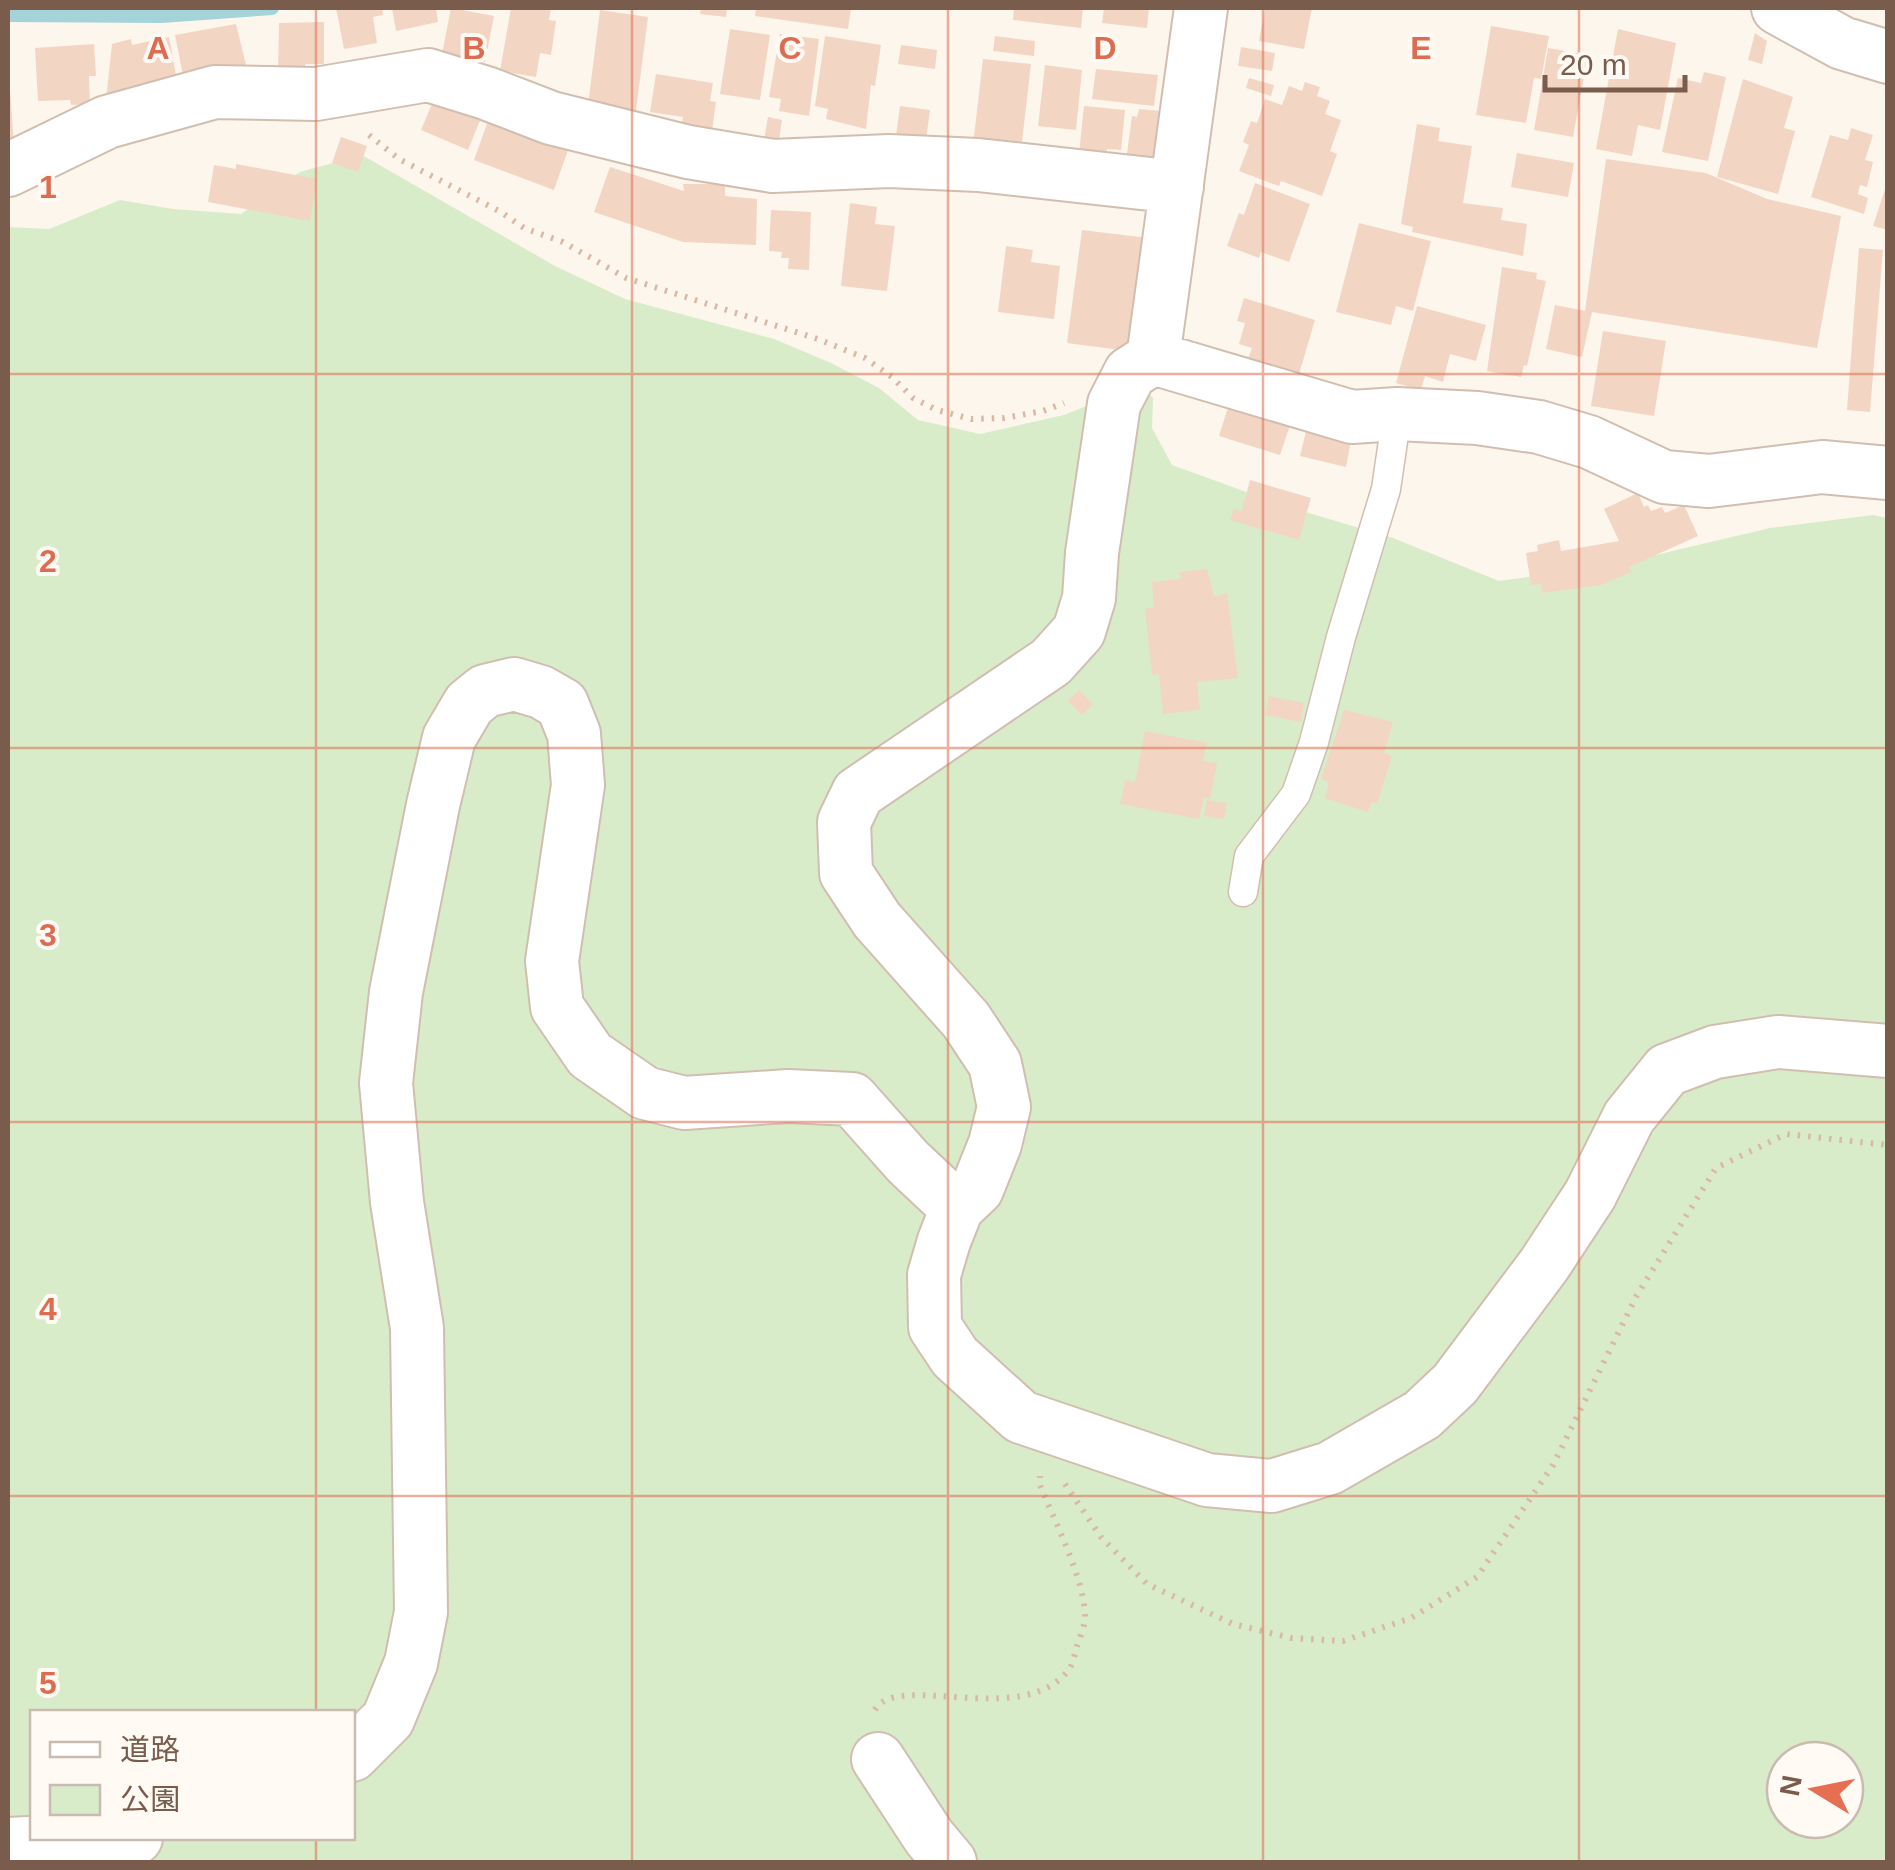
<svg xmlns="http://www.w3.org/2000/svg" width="1895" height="1870" font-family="Helvetica,'Noto Sans JP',sans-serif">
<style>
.green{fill:#d8ecc9;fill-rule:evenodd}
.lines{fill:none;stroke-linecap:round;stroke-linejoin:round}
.stream{stroke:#a5d3da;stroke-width:14}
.building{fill:#f3d5c3}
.service-casing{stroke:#d1beb0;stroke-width:31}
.minor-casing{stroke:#d1beb0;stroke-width:56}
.path{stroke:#d9b8a5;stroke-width:6;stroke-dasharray:2.5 8;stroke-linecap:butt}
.service{stroke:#fff;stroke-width:28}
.minor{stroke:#fff;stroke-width:52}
.grid{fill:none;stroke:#dc6d51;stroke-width:2.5;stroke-opacity:0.55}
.grid-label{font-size:32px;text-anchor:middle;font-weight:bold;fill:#dc6d51;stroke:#fffaf3;stroke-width:8;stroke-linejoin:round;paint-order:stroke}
</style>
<rect width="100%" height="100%" fill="#fdf6ec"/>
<!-- green -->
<path class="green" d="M 362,155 L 555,266 L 625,299 L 774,339 L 831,363 L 879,388 L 918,420 L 980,434 L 1064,415 L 1141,384 L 1153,398 L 1152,428 L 1172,465 L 1282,505 L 1393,538 L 1499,581 L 1609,566 L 1770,528 L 1873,515 L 1887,518 L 1887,1862 L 8,1862 L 8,227 L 49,229 L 120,200 L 173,209 L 241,214 L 300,172 ZM 32,1712 L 352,1712 L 352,1838 L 32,1838 ZM 1785,1760 L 1845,1760 L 1845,1820 L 1785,1820 Z"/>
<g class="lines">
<!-- stream -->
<path class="stream" d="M 8,15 L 161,16 L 272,8"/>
</g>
<!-- building -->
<path class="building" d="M 336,8 L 382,8 L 383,15 L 373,17 L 377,43 L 344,49 Z
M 392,8 L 436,8 L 438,22 L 396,31 Z
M 451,8 L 494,16 L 485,62 L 442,54 Z
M 511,8 L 551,8 L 549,20 L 556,21 L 551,55 L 540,53 L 536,77 L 500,71 Z
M 701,8 L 727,8 L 726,17 L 700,14 Z
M 756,8 L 851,8 L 848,29 L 755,16 Z
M 1014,8 L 1083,8 L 1081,28 L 1013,20 Z
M 1104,8 L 1149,8 L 1147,28 L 1102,23 Z
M 1265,8 L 1312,8 L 1304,49 L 1259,41 Z
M 600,10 L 648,17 L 635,118 L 587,113 Z
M 324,22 L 324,64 L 305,64 L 305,72 L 278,72 L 279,23 Z
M 236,24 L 248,73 L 185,86 L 175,35 Z
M 1491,26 L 1549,36 L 1541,79 L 1534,78 L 1526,123 L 1476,115 Z
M 730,29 L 770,35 L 760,100 L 720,94 Z
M 1618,29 L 1676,43 L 1660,130 L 1638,125 L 1632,156 L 1596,149 Z
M 1755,33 L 1767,41 L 1762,64 L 1748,60 Z
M 780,34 L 819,39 L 809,116 L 779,111 L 781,99 L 769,97 Z
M 825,36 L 881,45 L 875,86 L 871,85 L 866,129 L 826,119 L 828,109 L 815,106 Z
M 995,36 L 1035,41 L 1034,56 L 993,51 Z
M 169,37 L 179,92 L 105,109 L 112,44 L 131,39 L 132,45 Z
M 94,44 L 96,76 L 89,76 L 90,104 L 71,105 L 70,100 L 38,101 L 35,48 Z
M 901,45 L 937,50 L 935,69 L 898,64 Z
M 1241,47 L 1275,53 L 1272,71 L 1238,66 Z
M 1548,48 L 1588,55 L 1573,137 L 1534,130 Z
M 983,59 L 1031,64 L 1020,159 L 972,154 Z
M 1045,65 L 1082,70 L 1076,130 L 1038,126 Z
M 1096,69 L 1158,75 L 1154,106 L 1092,99 Z
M 1704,72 L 1726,77 L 1708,161 L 1662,152 L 1678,78 L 1701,83 Z
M 656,74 L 713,83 L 710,101 L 716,102 L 710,146 L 679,142 L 683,117 L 650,112 Z
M 1249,78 L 1274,85 L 1271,96 L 1246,88 Z
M 1743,79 L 1793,97 L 1784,128 L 1795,131 L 1778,194 L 1717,177 Z
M 1305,82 L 1320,87 L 1317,96 L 1330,101 L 1325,114 L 1341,120 L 1330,151 L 1337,154 L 1322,196 L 1281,181 L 1279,186 L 1239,171 L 1249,145 L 1243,142 L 1251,121 L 1257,123 L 1265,99 L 1282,105 L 1289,86 L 1302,91 Z
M 8,91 L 10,91 L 14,144 L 8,145 Z
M 434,99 L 481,118 L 468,150 L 421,130 Z
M 900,106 L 930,110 L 925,147 L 895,143 Z
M 1084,106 L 1125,110 L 1121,150 L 1107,149 L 1104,166 L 1078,163 Z
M 1139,109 L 1172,112 L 1164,168 L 1125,168 L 1132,116 L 1137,117 Z
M 768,117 L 782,120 L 778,147 L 763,145 Z
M 488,121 L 568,150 L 554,190 L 474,160 Z
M 1417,124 L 1440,128 L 1438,141 L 1472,146 L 1463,203 L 1503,208 L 1501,220 L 1527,224 L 1523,256 L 1412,232 L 1413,227 L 1401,224 Z
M 1851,128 L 1873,135 L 1865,160 L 1873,162 L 1867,187 L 1860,185 L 1858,194 L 1868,198 L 1864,214 L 1811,197 L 1830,135 L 1848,140 Z
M 341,137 L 367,146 L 358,172 L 332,163 Z
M 1517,153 L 1574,163 L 1568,197 L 1511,187 Z
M 1606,159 L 1706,173 L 1767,199 L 1841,216 L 1817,348 L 1592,312 L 1582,357 L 1546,349 L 1555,305 L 1585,311 Z
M 236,164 L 317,179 L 310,221 L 208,202 L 214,165 L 236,169 Z
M 610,167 L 684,191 L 683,184 L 725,184 L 725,196 L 757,199 L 756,245 L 683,242 L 594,212 Z
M 1255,183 L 1310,204 L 1289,262 L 1261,252 L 1259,258 L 1227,246 L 1239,213 L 1244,215 Z
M 1887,183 L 1888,183 L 1888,230 L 1873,226 Z
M 850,203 L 877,207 L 875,224 L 895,226 L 887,291 L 841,286 Z
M 771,210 L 811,212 L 809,270 L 788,269 L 789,258 L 781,258 L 782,252 L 769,251 Z
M 1359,223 L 1431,241 L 1413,311 L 1396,306 L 1391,325 L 1336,312 Z
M 1082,230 L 1156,239 L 1128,351 L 1067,343 Z
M 1006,246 L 1033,250 L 1031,262 L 1060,266 L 1054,319 L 998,312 Z
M 1859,248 L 1883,250 L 1870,412 L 1847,410 Z
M 1502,267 L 1537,273 L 1536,279 L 1546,281 L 1527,366 L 1524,365 L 1521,377 L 1487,371 Z
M 1244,298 L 1315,320 L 1299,374 L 1248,359 L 1252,348 L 1239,344 L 1245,323 L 1237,321 Z
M 1417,306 L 1486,325 L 1476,361 L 1450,354 L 1443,382 L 1425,376 L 1421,390 L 1396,383 Z
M 1603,331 L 1666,341 L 1654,416 L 1591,406 Z
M 1230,401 L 1292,419 L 1280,455 L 1219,436 Z
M 1308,423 L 1352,435 L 1346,467 L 1300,456 Z
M 1250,480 L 1311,498 L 1299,540 L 1230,520 L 1234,509 L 1242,511 Z
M 1638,493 L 1644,507 L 1648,505 L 1651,511 L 1662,507 L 1665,513 L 1684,505 L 1698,536 L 1629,567 L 1631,572 L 1601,585 L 1542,593 L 1541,584 L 1531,585 L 1526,553 L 1538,551 L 1537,545 L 1559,540 L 1561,551 L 1619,541 L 1604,509 Z
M 1207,569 L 1214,597 L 1227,593 L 1238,678 L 1197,682 L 1200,710 L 1163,714 L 1159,674 L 1152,675 L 1145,609 L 1154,607 L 1152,582 L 1181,579 L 1180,572 Z
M 1079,690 L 1093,704 L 1082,715 L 1068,701 Z
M 1269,696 L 1304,703 L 1301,722 L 1265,715 Z
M 1344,710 L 1393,722 L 1384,753 L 1392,756 L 1377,804 L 1371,802 L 1368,812 L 1325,798 L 1329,782 L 1321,779 Z
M 1145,731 L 1207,743 L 1203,761 L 1217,763 L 1210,799 L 1204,797 L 1199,819 L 1120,804 L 1125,780 L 1135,782 Z
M 1207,800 L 1227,803 L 1224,819 L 1204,816 Z"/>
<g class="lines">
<!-- service casing -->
<g class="service-casing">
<path id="service" d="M 1243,892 L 1249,856 L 1296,794 L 1314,742 L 1341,637 L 1386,489 L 1397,414"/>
</g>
<!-- minor casing -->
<g class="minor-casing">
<path id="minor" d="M 1201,8 L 1153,358 L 1352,417 L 1397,414 L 1477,418 L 1539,427 L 1589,442 L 1664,477 L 1709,481 L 1822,467 L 1888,473
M 1778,8 L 1842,43 L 1888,57
M 8,170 L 107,122 L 215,92 L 316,94 L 428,75 L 486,93 L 551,118 L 688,152 L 773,166 L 889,161 L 978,165 L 1177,187
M 1153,358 L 1130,373 L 1114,404 L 1092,553 L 1089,598 L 1079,631 L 1051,662 L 858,793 L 844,822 L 846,873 L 877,920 L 966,1020 L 995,1064 L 1004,1107 L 995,1144 L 977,1189 L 957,1208 L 944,1241 L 934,1275 L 935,1327 L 955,1357 L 1021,1417 L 1207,1480 L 1272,1486 L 1330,1468 L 1422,1415 L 1455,1384 L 1544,1265 L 1590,1195 L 1629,1117 L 1667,1070 L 1715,1052 L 1778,1042 L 1888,1051
M 352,1755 L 388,1719 L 411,1663 L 421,1612 L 417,1328 L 397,1202 L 386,1083 L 396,992 L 433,805 L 449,738 L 469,704 L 485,691 L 514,684 L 541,692 L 562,704 L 574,734 L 578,785 L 552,961 L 557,1007 L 590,1055 L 645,1093 L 684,1103 L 788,1096 L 852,1099 L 908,1162 L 957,1208
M 878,1759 L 929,1837 L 950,1862
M 8,1844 L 136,1838"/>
</g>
<!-- path -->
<path class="path" d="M 369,135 L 399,159 L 501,212 L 524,228 L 563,242 L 626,278 L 818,339 L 865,358 L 892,377 L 913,398 L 937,410 L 971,419 L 1004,418 L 1043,411 L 1064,403
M 1065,1484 L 1101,1537 L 1147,1584 L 1233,1624 L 1291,1638 L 1343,1641 L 1411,1618 L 1477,1577 L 1553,1465 L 1637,1295 L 1716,1168 L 1786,1134 L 1888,1145
M 875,1710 C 897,1670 1025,1731 1070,1668 C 1073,1663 1075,1653 1077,1646 C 1080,1637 1085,1626 1085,1617 C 1085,1580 1054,1520 1040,1485 L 1040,1476"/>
<!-- service -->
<use href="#service" class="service"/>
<!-- minor -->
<use href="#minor" class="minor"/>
</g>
<!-- grid -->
<path class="grid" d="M 316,8 L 316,1712M 632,8 L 632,1862M 948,8 L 948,1862M 1263,8 L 1263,1862M 1579,8 L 1579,1862M 8,374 L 1888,374M 8,748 L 1888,748M 8,1122 L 1888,1122M 8,1496 L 1888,1496M 316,1838 L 316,1862"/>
<g class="grid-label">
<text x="158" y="59">A</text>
<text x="474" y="59">B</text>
<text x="790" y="59">C</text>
<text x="1105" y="59">D</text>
<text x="1421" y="59">E</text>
<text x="48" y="198">1</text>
<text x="48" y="572">2</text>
<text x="48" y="946">3</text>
<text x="48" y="1320">4</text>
<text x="48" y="1694">5</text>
</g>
<!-- border -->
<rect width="1895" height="1870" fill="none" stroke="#7a5c4d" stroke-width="20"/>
<!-- legend -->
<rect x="30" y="1710" width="325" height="130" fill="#fffaf3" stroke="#cabbb1" stroke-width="2.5"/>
<rect x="50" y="1742" width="50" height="15" fill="#ffffff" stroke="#cabbb1" stroke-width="2.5"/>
<text x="120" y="1760" font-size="30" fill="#7a5c4d">道路</text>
<rect x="50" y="1785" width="50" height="30" fill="#d8ecc9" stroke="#cabbb1" stroke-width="2.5"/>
<text x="120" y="1810" font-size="30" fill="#7a5c4d">公園</text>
<!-- north arrow -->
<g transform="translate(1815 1790) rotate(280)"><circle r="48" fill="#fffaf3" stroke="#cabbb1" stroke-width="2.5"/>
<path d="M0-8L18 38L0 25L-18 38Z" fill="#e76f51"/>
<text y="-15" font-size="28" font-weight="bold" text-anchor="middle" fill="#7a5c4d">N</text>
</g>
<!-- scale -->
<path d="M1545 75v15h140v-15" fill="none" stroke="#7a5c4d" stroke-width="5"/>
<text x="1560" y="75" font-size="30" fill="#7a5c4d" stroke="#fffaf3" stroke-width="8" paint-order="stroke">20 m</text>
</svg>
